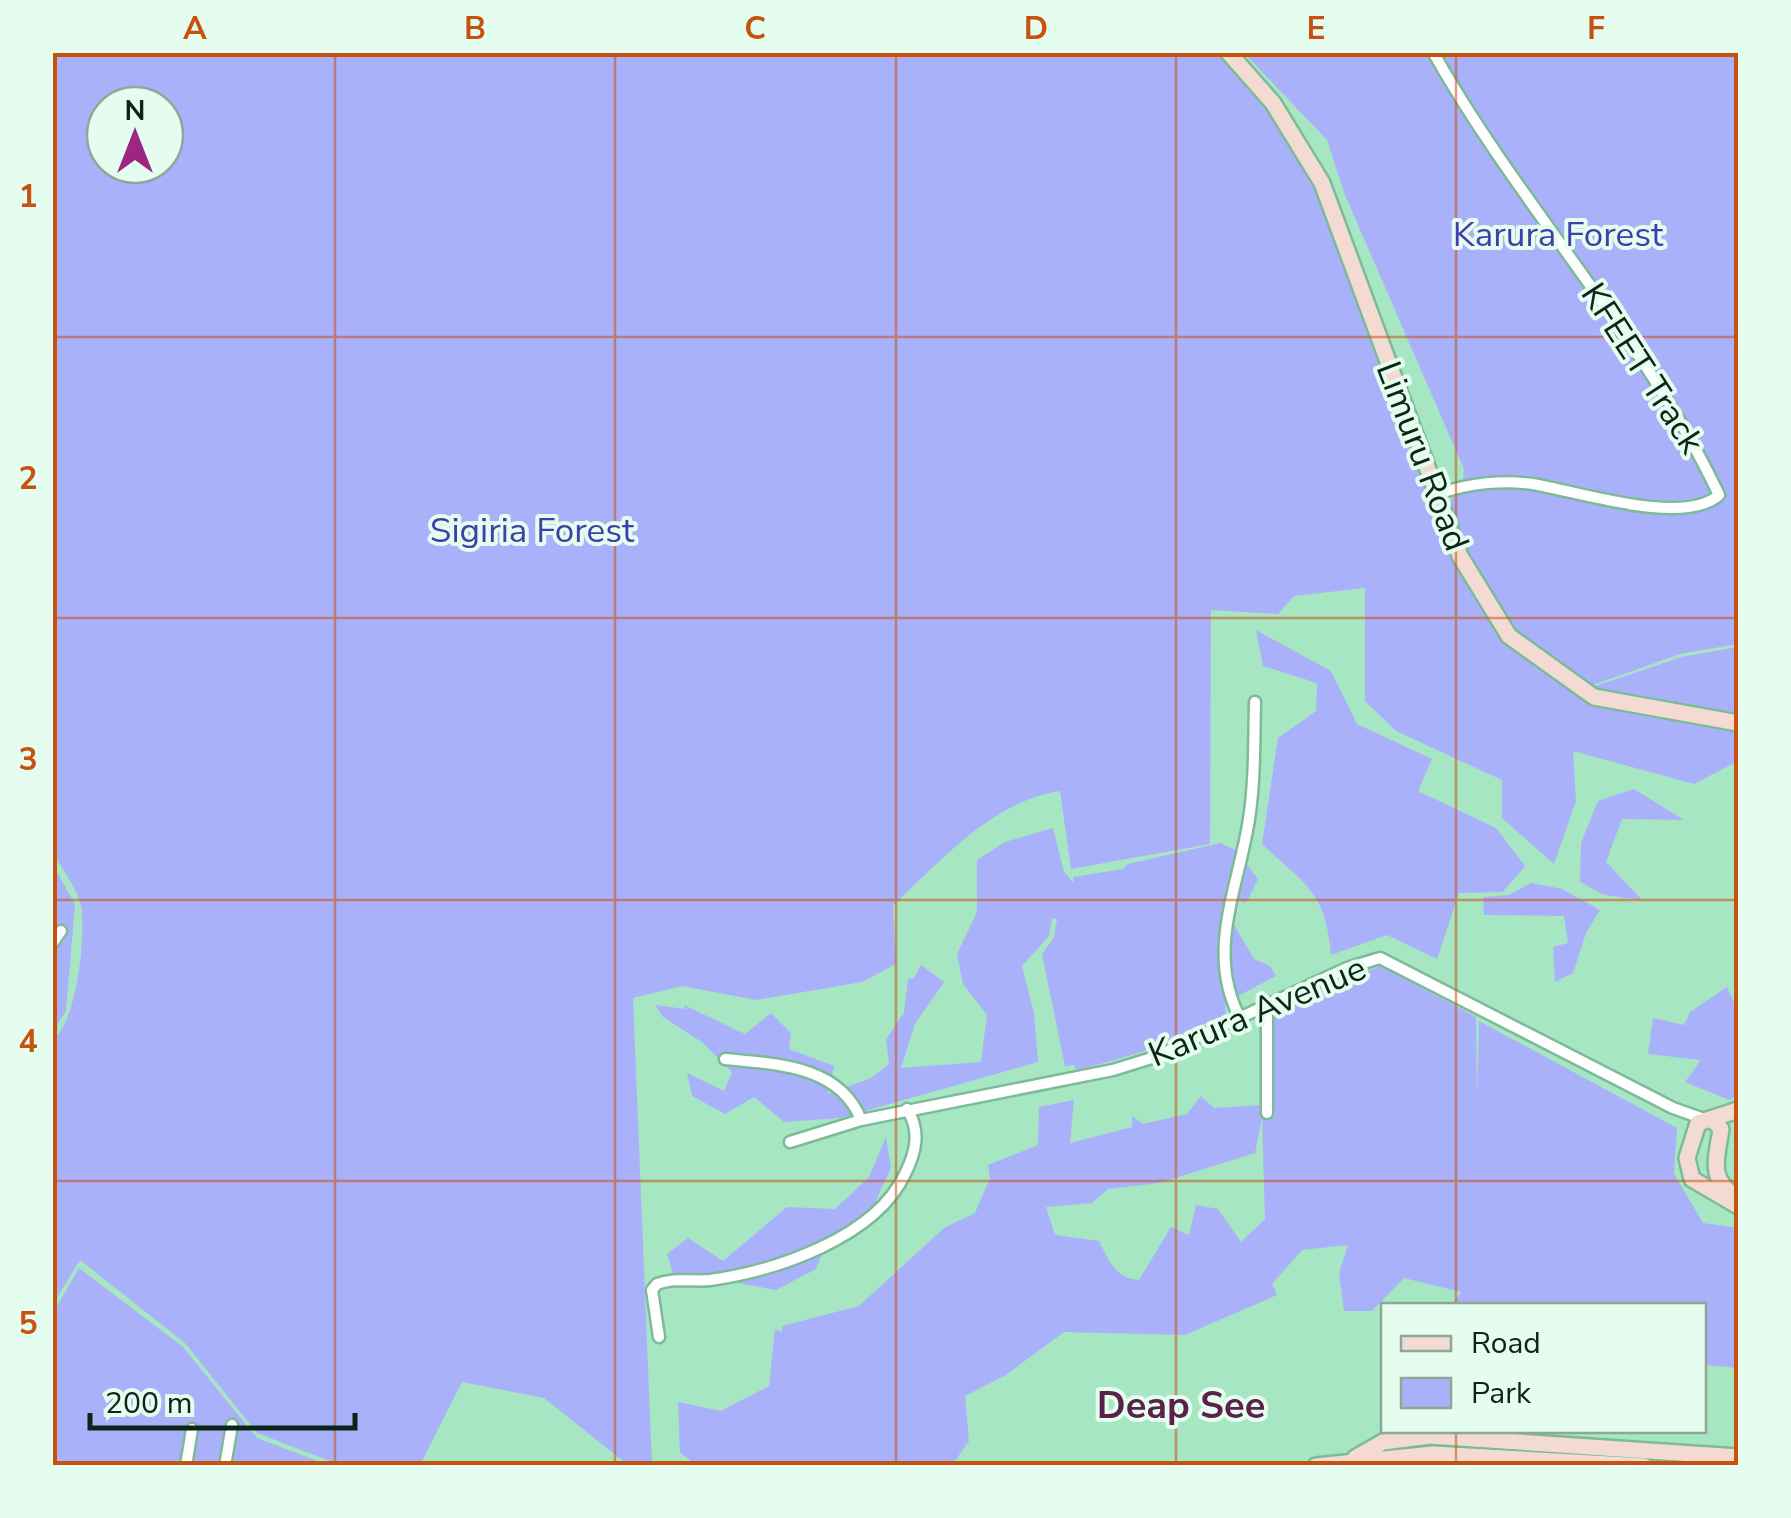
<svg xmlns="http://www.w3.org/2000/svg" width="1791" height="1518" font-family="'Nunito Sans',sans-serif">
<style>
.green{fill:#aab1fb;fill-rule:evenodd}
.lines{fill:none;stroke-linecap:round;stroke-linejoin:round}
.street-casing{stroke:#7cbb98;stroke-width:15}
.secondary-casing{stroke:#7cbb98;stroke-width:20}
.street{stroke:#fff;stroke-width:10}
.secondary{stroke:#f3dbd3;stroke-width:15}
.grid{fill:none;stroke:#c7510e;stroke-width:2.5;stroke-opacity:0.55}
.labels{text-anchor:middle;stroke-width:8;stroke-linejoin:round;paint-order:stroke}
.park-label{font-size:35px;fill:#433dac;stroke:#e5fdee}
.street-label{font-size:35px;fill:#0b2518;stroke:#e5fdee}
.neighbourhood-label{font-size:38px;font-weight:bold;fill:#5a214b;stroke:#e5fdee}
.neatline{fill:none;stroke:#c7510e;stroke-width:4}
.grid-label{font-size:32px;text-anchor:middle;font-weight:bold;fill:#c7510e}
</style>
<rect width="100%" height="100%" fill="#a7e6c2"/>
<!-- green -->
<path class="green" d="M 53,53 L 1225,53 L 1301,144 L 1444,508 L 1484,589 L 1446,508 L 1463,482 L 1464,469 L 1345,195 L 1327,140 L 1244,53 L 1738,53 L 1738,644 L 1680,654 L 1585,688 L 1567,684 L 1738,728 L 1738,761 L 1694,784 L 1573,751 L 1576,801 L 1554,864 L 1502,818 L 1502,780 L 1396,731 L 1365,701 L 1365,588 L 1294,596 L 1278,614 L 1211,610 L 1210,844 L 1071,869 L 1060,791 C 993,801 940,861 893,906 L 896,964 L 862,982 L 756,1000 L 682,986 L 633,998 L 652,1465 L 628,1465 L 544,1398 L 462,1382 L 420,1465 L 340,1465 L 257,1433 L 185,1343 L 80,1260 L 53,1304 L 53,1039 C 77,1023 86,934 81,906 C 77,888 61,867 52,851 ZM 105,105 L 165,105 L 165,165 L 105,165 Z
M 1256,630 L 1331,671 L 1357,724 L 1432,759 L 1418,791 L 1496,828 L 1525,866 L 1503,892 L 1459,893 L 1437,959 L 1387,935 L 1331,955 C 1326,891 1305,885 1262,844 L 1278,738 L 1316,711 L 1317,683 L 1263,666 Z
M 1738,647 L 1738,719 L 1590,688 L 1681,657 Z
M 1634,789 L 1684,820 L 1622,819 L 1606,862 L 1642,900 L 1604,895 L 1580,882 L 1581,843 L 1598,801 Z
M 1053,828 L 1064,872 L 1074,883 L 1073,877 L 1123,869 L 1128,864 L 1220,843 L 1236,850 L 1258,879 L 1246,903 L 1237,899 L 1228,914 L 1254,959 L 1270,966 L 1276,976 L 1225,1003 L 1226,1014 L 1142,1052 L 1076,1071 L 1074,1065 L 1065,1066 L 1042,954 L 1054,937 L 1057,919 L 1052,918 L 1049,936 L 1022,966 L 1034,1013 L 1038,1062 L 840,1118 L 784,1122 L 754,1097 L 725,1114 L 692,1096 L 687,1073 L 724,1091 L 732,1072 L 703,1043 L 663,1017 L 655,1005 L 685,1009 L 684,1005 L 745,1034 L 771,1013 L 791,1033 L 789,1049 L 834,1066 L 828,1094 L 871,1078 L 889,1064 L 886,1039 L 904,1013 L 908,979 L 914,978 L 921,965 L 944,982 L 915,1024 L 901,1068 L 981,1062 L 987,1015 L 963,984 L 957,954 L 977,912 L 977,860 L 1005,842 Z
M 52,863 L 75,904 L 66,1011 L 53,1032 Z
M 1531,883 L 1562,889 L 1600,910 L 1586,933 L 1573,973 L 1555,982 L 1553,947 L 1568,943 L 1564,916 L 1484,915 L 1483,897 L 1509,895 Z
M 1381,966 L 1476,1017 L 1477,1099 L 1479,1021 L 1677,1128 L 1674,1174 L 1703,1223 L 1738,1228 L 1738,1368 L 1704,1365 L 1704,1306 L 1452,1305 L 1461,1292 L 1404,1278 L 1372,1311 L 1344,1311 L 1339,1273 L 1348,1245 L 1302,1250 L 1272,1284 L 1277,1295 L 1185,1335 L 1064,1332 L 1006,1375 L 965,1396 L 969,1441 L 952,1465 L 697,1465 L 680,1453 L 678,1402 L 721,1411 L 769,1386 L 775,1329 L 782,1332 L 782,1326 L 859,1306 L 944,1228 L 975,1213 L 990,1178 L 988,1165 L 1038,1145 L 1039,1107 L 1074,1100 L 1070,1143 L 1132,1127 L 1132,1116 L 1143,1124 L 1187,1114 L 1201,1096 L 1214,1108 L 1262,1105 L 1259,1011 ZM 1262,1118 L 1265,1219 L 1241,1242 L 1218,1209 L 1196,1205 L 1189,1235 L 1171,1227 L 1139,1280 C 1115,1278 1109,1261 1099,1241 L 1055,1235 L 1046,1207 L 1092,1203 L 1108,1189 L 1159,1183 L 1255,1153 Z
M 1727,987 L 1738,1011 L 1738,1094 L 1729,1100 L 1685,1082 L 1701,1060 L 1648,1054 L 1653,1018 L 1684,1025 L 1690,1012 Z
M 886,1137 L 891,1168 L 872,1209 L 829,1237 L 816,1269 L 776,1290 L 733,1282 L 676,1283 L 667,1254 L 688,1238 L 723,1261 L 787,1207 L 835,1209 L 869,1177 Z
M 79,1268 L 183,1347 L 257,1438 L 328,1465 L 53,1466 L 53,1313 Z"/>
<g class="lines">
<!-- street casing -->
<g class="street-casing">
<path id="street" d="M 1433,52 C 1519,205 1644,336 1719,495 C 1685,526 1582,493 1538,485 C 1505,479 1469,483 1438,494
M 52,944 L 61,931
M 1267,1005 L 1267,1113
M 1240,1018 C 1205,952 1239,886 1249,819 C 1255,780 1254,741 1255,702
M 725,1059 C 775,1064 840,1065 861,1120 L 1113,1070 L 1155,1057 L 1347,968 L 1380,958 L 1673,1108 L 1704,1119
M 790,1142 L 861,1120
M 659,1337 L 652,1290 L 657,1284 C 674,1277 692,1282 710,1280 C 775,1271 875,1238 905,1174 C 916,1152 921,1131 907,1109
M 186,1466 L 192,1429
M 225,1466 L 232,1425"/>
</g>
<!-- secondary casing -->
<g class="secondary-casing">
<path id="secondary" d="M 1228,52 L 1273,103 L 1322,183 L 1460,556 L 1509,636 L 1594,697 L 1738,723
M 1738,1110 L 1698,1123 L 1687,1158 L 1692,1179 L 1738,1206
M 1713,1120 L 1721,1129 C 1717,1157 1707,1180 1737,1197
M 1355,1458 L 1383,1442 L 1430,1436 L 1738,1457
M 1316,1466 L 1433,1454 L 1644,1466"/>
</g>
<!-- street -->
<use href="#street" class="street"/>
<!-- secondary -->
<use href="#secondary" class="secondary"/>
</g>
<!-- grid -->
<path class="grid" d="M 335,52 L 335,1466M 615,52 L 615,1466M 896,52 L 896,1466M 1176,52 L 1176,1466M 1456,52 L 1456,1306M 52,337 L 1738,337M 52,618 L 1738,618M 52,900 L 1738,900M 52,1181 L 1738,1181M 1456,1430 L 1456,1466"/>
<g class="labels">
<!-- park labels -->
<g class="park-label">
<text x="1558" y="246">Karura Forest</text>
<text x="532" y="542">Sigiria Forest</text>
</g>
<!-- street labels -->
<g class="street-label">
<text transform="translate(1643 368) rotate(57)" y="12">KFEET Track</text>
<text transform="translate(1423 456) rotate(69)" y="12">Limuru Road</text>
<text transform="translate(1257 1011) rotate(-23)" y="12">Karura Avenue</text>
</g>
<!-- neighbourhood labels -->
<g class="neighbourhood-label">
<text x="1181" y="1418">Deap See</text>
</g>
</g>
<!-- border -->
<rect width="1791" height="1518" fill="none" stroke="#e5fdee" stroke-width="110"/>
<!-- legend -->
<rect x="1381" y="1303" width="325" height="130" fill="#e5fdee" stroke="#8ea798" stroke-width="2.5"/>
<rect x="1401" y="1336" width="50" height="15" fill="#f3dbd3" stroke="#8ea798" stroke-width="2.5"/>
<text x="1471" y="1353" font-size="30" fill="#0b2518">Road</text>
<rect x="1401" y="1378" width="50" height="30" fill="#aab1fb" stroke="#8ea798" stroke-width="2.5"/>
<text x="1471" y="1403" font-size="30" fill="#0b2518">Park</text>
<!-- north arrow -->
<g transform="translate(135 135)"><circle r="48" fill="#e5fdee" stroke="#8ea798" stroke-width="2.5"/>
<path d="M0-8L18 38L0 25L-18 38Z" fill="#9c2681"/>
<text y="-15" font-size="28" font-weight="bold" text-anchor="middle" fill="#0b2518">N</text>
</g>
<!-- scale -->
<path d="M90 1413v15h265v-15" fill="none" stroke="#0b2518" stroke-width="5"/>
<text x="105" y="1413" font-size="30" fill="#0b2518" stroke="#e5fdee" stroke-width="8" paint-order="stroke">200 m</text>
<rect x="55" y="55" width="1681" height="1408" class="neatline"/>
<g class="grid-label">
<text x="195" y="39">A</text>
<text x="475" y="39">B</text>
<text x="755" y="39">C</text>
<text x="1036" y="39">D</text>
<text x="1316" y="39">E</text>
<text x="1596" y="39">F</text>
<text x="28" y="207">1</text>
<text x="28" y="489">2</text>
<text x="28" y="770">3</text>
<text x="28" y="1052">4</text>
<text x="28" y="1334">5</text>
</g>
</svg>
